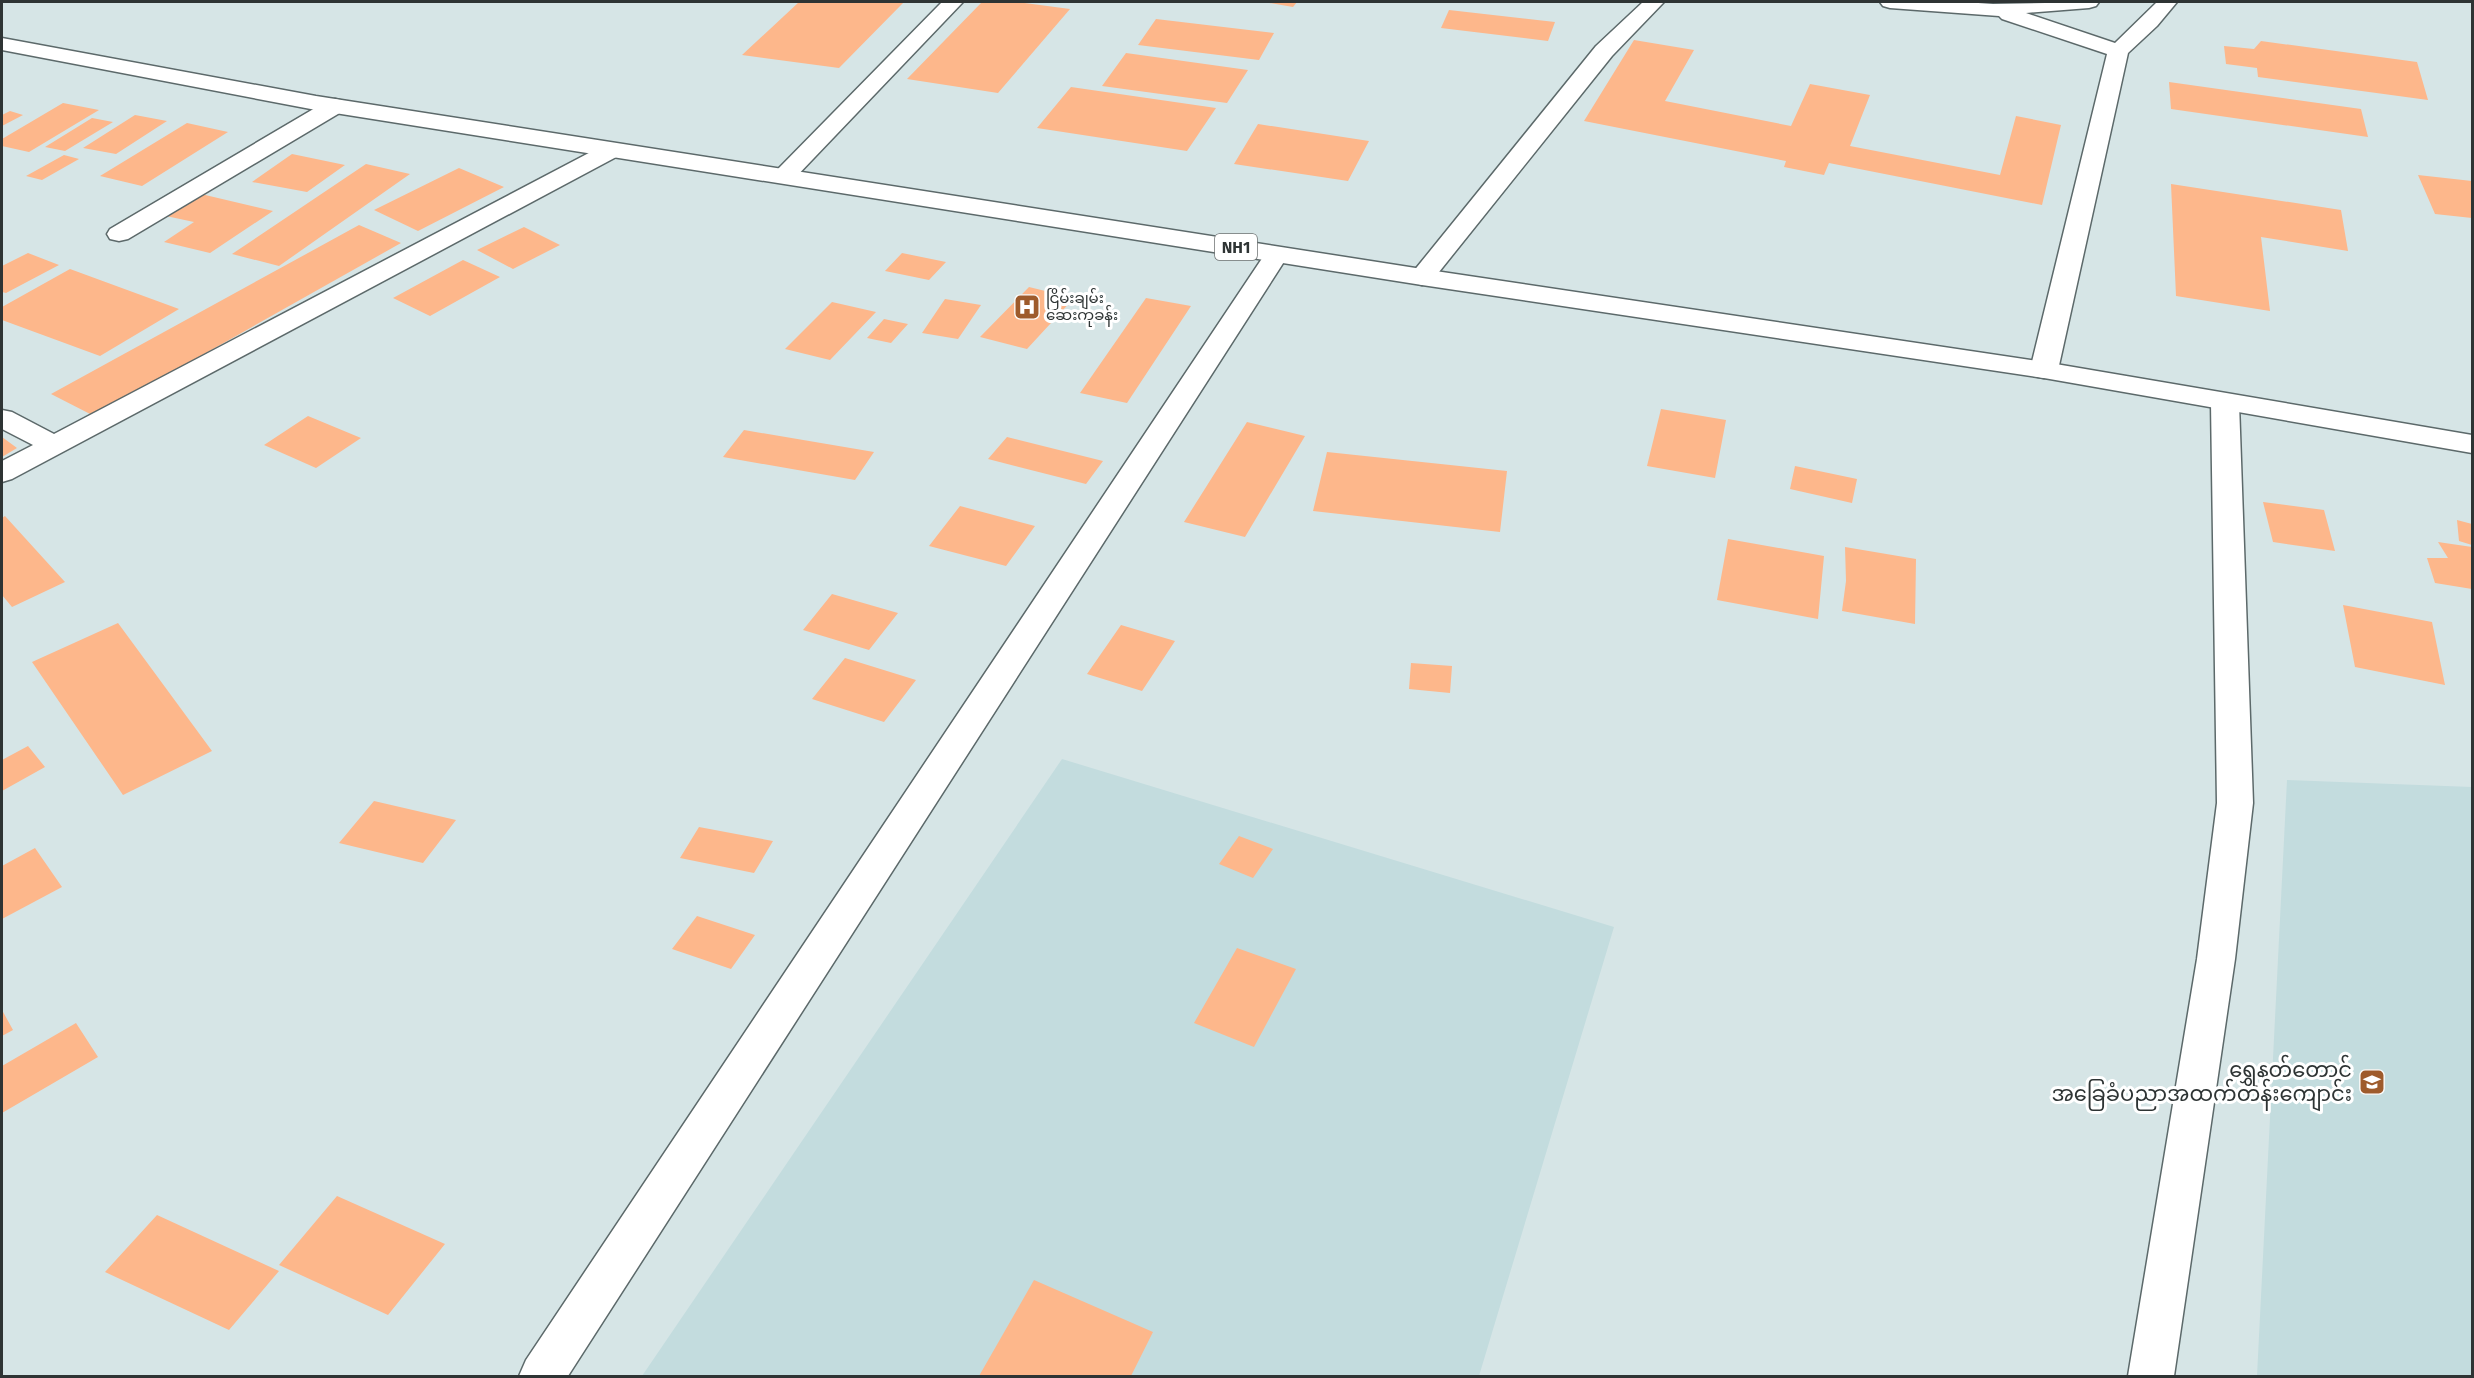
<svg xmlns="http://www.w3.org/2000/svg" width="2474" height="1378" font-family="'Fira Sans','Noto Sans Myanmar',sans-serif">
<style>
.built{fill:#c3dcde}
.building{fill:#fdb78b}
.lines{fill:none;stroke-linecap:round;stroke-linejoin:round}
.minor-casing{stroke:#5c696a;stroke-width:3}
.highway-casing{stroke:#5c696a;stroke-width:3}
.minor{fill:#fff;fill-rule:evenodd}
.highway{fill:#fff;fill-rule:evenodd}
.labels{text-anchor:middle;stroke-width:6;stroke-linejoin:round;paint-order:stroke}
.far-poi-label{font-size:15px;fill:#2e3434;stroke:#fff;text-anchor:start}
.shield{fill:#fff;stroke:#6d7171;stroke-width:1.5}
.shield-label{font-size:16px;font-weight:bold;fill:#2e3434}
.near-poi-label{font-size:21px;fill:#2e3434;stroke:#fff;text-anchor:end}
</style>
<rect width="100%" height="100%" fill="#d6e5e6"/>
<!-- built -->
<path class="built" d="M 1062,759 L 1614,927 L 1479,1376 L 642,1376 Z
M 2287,780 L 2472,787 L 2472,1376 L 2257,1376 Z"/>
<!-- building -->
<path class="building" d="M 799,2 L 904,2 L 839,68 L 742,55 Z
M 982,2 L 1017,2 L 1070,9 L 998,93 L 907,79 Z
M 1264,2 L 1297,2 L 1293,7 Z
M 1449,10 L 1555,22 L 1548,41 L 1441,28 Z
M 1156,19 L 1274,33 L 1259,60 L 1138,45 Z
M 1634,40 L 1694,50 L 1665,101 L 1791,126 L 1810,84 L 1870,95 L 1850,146 L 2000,175 L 2016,116 L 2061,125 L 2042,205 L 1829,163 L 1824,175 L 1784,167 L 1786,161 L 1584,121 Z
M 2261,41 L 2417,62 L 2428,100 L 2258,77 L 2257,68 L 2226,64 L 2224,46 L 2254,49 Z
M 1126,53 L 1248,70 L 1227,103 L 1102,86 Z
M 2169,82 L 2361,109 L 2368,137 L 2171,109 Z
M 1071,87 L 1216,108 L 1187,151 L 1037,128 Z
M 63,103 L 99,110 L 29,152 L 2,146 L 2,139 Z
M 10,111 L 23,115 L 2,126 L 2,115 Z
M 135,115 L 167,121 L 116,154 L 83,148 Z
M 92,118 L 113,122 L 65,151 L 45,147 Z
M 187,123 L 228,132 L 142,186 L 100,176 Z
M 1258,124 L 1369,141 L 1348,181 L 1234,164 Z
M 292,154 L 345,165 L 307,192 L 252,182 Z
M 64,155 L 79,159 L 42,180 L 26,176 Z
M 366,164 L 410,174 L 279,266 L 232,254 Z
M 459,168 L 504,187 L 418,231 L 374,210 Z
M 2418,175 L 2472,181 L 2472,218 L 2435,214 Z
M 2171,184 L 2341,210 L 2348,251 L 2261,237 L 2270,311 L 2176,296 Z
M 201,194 L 273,211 L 210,253 L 164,242 L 194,222 L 166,216 Z
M 359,225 L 401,243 L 94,416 L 51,394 Z
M 524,227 L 560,245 L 513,269 L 477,250 Z
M 28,253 L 59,265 L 6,293 L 2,292 L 2,266 Z
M 902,253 L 946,262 L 929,280 L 885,271 Z
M 463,260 L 500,277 L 430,316 L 393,298 Z
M 70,269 L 179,309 L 100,356 L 2,320 L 2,307 Z
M 1029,287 L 1074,298 L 1027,349 L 980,337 Z
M 1146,298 L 1191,306 L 1127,403 L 1080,393 Z
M 945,299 L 981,305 L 958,339 L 922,333 Z
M 832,302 L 876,312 L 830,360 L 785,349 Z
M 884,319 L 908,324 L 891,343 L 867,338 Z
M 1661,409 L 1726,420 L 1715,478 L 1647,466 Z
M 308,416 L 361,438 L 316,468 L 264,445 Z
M 1247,422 L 1305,436 L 1245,537 L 1184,522 Z
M 744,430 L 874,452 L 855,480 L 723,457 Z
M 2,437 L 17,448 L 2,457 Z
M 1007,437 L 1103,461 L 1086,484 L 988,459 Z
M 1327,452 L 1507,471 L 1500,532 L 1313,511 Z
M 1795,466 L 1857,479 L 1852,503 L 1790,489 Z
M 2263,502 L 2324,510 L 2335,551 L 2273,542 Z
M 960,506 L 1035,526 L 1006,566 L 929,546 Z
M 5,516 L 65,582 L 12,607 L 2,595 L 2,518 Z
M 2457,520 L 2472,524 L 2472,545 L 2459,541 Z
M 1728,539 L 1824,556 L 1818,619 L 1717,600 Z
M 2438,542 L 2472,547 L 2472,589 L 2435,583 L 2427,558 L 2448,558 Z
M 1845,547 L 1916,559 L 1915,624 L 1842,611 L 1846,581 Z
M 832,594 L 898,613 L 869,650 L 803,630 Z
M 2343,605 L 2432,622 L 2445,685 L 2355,667 Z
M 118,623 L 212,751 L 123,795 L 32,662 Z
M 1121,625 L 1175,641 L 1142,691 L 1087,674 Z
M 845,658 L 916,680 L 884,722 L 812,699 Z
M 1411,663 L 1452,666 L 1450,693 L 1409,689 Z
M 28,746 L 45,767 L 2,791 L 2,760 Z
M 374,801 L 456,820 L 423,863 L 339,843 Z
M 699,827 L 773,841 L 754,873 L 680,858 Z
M 1239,836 L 1273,849 L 1253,878 L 1219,864 Z
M 35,848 L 62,887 L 2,919 L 2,866 Z
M 697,916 L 755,935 L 731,969 L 672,949 Z
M 1237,948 L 1296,969 L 1254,1047 L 1194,1023 Z
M 2,1010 L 13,1030 L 2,1036 Z
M 76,1023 L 98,1057 L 2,1113 L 2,1066 Z
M 337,1196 L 445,1244 L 388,1315 L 279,1265 Z
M 157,1215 L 279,1271 L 229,1330 L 105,1272 Z
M 1034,1280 L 1153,1332 L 1131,1376 L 979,1376 Z"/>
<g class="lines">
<!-- minor casing -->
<g class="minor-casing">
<path id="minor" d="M 942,2 L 963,2 L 792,181 L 784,183 L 776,181 L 772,176 L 776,171 Z
M 1643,2 L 1664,2 L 1612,56 L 1431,282 L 1422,285 L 1413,282 L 1409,277 L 1413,272 L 1596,46 Z
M 1880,2 L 1963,2 L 1993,4 L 2099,2 L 2096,6 L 2089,8 L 2026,13 L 2115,43 L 2157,2 L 2177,2 L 2157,26 L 2128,53 L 2058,370 L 2054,376 L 2044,378 L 2034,376 L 2030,370 L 2107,54 L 2002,19 L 1999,16 L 1890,8 L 1883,6 Z
M 335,99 L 343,101 L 346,106 L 343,111 L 128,239 L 119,241 L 110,239 L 107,234 L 110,229 L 327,101 Z
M 612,143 L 620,145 L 624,150 L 620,155 L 12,479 L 2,482 L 2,461 L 33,445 L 2,429 L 2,410 L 12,412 L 54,434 L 604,145 Z
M 1277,247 L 1286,249 L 1289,254 L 568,1376 L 519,1376 L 526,1360 L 1265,254 L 1268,249 Z
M 2225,395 L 2235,397 L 2239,403 L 2253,803 L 2235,959 L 2174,1376 L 2128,1376 L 2197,959 L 2217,803 L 2211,403 L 2215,397 Z"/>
</g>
<!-- highway casing -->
<g class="highway-casing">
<path id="highway" d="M 2,38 L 316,96 L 1422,269 L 2044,362 L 2472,435 L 2472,453 L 2044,378 L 1422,285 L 316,110 L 2,50 Z"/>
</g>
<!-- minor -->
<use href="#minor" class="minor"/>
<!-- highway -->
<use href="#highway" class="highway"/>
</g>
<!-- icons -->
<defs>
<g id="hospital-square" transform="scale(1.35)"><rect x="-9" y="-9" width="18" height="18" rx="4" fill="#9e5b2c" stroke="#fff"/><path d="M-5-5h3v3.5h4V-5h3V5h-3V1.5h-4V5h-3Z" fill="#fff"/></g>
<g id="school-square" transform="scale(1.35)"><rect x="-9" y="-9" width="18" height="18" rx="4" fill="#9e5b2c" stroke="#fff"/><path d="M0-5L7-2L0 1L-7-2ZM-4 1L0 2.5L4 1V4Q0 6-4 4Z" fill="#fff"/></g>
</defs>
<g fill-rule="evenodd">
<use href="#hospital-square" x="1027" y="307"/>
<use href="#school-square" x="2372" y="1082"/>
</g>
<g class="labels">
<!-- far-poi labels -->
<g class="far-poi-label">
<text x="1046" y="303">ငြိမ်းချမ်း<tspan x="1046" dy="17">ဆေးကုခန်း</tspan></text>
</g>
<!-- shield labels -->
<rect class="shield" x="1215" y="234" width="42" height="26" rx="4.5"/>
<g class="shield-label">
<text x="1236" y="253">NH1</text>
</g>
<!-- near-poi labels -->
<g class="near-poi-label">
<text x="2352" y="1077">ရွှေနတ်တောင်<tspan x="2352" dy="24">အခြေခံပညာအထက်တန်းကျောင်း</tspan></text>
</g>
</g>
<!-- border -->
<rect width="2474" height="1378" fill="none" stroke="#2e3434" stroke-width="6"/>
</svg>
